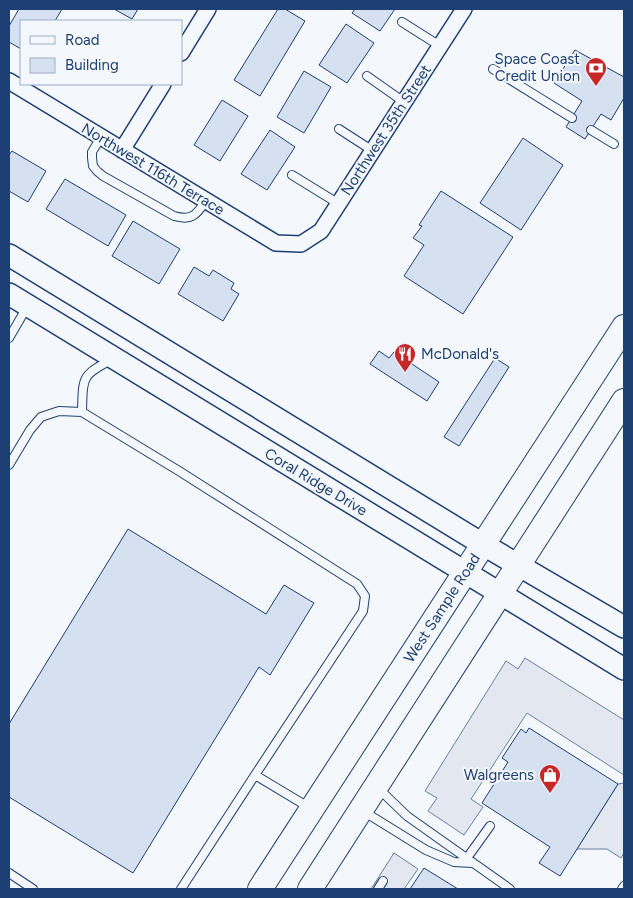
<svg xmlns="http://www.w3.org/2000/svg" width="633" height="898" font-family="Figtree,sans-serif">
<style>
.parking{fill:#e3e8f0;stroke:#687fa3}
.building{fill:#d5e0f0;stroke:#1d3f73}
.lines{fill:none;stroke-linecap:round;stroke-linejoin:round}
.lane-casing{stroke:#1d3f73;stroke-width:10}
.street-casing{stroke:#1d3f73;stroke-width:18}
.secondary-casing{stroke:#1d3f73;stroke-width:24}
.primary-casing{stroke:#1d3f73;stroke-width:26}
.lane{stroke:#f4f7fb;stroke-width:8}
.street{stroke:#f4f7fb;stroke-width:15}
.secondary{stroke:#f4f7fb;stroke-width:21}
.primary{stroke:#f4f7fb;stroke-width:24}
.labels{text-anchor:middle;stroke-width:4;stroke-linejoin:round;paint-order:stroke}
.poi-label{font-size:15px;fill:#1d3f73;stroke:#f4f7fb;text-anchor:end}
.street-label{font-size:15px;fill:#1d3f73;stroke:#f4f7fb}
</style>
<rect width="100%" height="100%" fill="#f4f7fb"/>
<!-- parking -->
<path class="parking" d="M 525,658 L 624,720 L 624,775 L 527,713 L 471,799 L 483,807 L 464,835 L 428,811 L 437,798 L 425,791 L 506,661 L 518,669 Z
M 624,783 L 624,853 L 621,858 L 607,849 L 577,849 L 618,784 Z
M 394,853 L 418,869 L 404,889 L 371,889 Z"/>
<!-- building -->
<path class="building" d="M 19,9 L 62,9 L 55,21 L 21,21 L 21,49 L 9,42 L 9,26 Z
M 114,9 L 138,9 L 132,19 Z
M 278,9 L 285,9 L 305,21 L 260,96 L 234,80 Z
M 355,9 L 395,9 L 380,31 L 352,13 Z
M 346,24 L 374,43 L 347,83 L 319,65 Z
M 575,50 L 624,77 L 624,98 L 611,120 L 601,114 L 585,139 L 566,127 L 582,101 L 554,83 Z
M 304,71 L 331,87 L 304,133 L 277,117 Z
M 222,100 L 248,116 L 220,161 L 194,145 Z
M 270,130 L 295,147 L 267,190 L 241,174 Z
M 523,138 L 563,165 L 521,230 L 480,203 Z
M 12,151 L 46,171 L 28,202 L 9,191 L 9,155 Z
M 65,179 L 126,215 L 108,246 L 46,209 Z
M 441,191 L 513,237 L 463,314 L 404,276 L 424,245 L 413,238 L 422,226 L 419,225 Z
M 133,221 L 180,249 L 159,284 L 112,256 Z
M 194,267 L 209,276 L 213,270 L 234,283 L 231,289 L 239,294 L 223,321 L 178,294 Z
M 379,351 L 389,358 L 394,352 L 439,382 L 427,401 L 370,364 Z
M 495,358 L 509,367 L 459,446 L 444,437 Z
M 128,529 L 266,614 L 284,585 L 314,603 L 270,675 L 259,667 L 133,873 L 9,797 L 9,724 Z
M 529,728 L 618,784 L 560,876 L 539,863 L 550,847 L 482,803 L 508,762 L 502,758 L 521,729 L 526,733 Z
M 424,868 L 458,889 L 410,889 Z"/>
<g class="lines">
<!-- lane casing -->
<g class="lane-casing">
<path id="lane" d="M 402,22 L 440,46
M 493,69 L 572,118
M 367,76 L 404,102
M 339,129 L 373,151
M 591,130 L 614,144
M 101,137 L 92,152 L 92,158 L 93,166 L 97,171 L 103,176 L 174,216 C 192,221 196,215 206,201
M 292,175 L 339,204
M 9,338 L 27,307
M 82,412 C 83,377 81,375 113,359
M 9,465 L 30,430 L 41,417 L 59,411 L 82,412 L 179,471 L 357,584 L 365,596 L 363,611 L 255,775 L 181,889
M 255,775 L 310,808
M 378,788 L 407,816 L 510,889
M 363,811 L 426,850 L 454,862 L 473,863
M 467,858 L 490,826
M 9,873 L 33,889
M 378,889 L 383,881
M 622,889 L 624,886"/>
</g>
<!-- street casing -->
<g class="street-casing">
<path id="street" d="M 181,53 L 208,9
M 9,81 L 276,243 L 301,244 L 321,231 L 464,9
M 122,150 L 163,84"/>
</g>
<!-- secondary casing -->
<g class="secondary-casing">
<path id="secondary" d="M 9,255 L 484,545 L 624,627
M 9,294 L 624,669"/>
</g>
<!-- primary casing -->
<g class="primary-casing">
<path id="primary" d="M 260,889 L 624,327
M 310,889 L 624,401"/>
</g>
<!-- lane -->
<use href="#lane" class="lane"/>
<!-- street -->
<use href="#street" class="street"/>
<!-- secondary -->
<use href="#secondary" class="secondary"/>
<!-- primary -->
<use href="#primary" class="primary"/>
</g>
<!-- icons -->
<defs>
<g id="bank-pin" transform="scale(1.125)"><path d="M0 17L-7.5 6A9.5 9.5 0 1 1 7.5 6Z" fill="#c62828" stroke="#f4f7fb"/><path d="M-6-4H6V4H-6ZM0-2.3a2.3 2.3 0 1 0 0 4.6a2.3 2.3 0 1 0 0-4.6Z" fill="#fff"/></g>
<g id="restaurant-pin" transform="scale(1.125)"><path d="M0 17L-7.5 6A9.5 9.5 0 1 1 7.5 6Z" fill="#c62828" stroke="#f4f7fb"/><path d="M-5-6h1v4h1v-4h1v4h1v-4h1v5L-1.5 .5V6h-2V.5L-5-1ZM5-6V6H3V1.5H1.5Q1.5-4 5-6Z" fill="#fff"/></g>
<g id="shop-pin" transform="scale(1.125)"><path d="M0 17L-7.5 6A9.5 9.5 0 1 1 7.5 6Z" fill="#c62828" stroke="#f4f7fb"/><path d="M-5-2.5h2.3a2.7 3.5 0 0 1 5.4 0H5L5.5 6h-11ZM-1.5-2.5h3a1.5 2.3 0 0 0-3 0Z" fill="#fff"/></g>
</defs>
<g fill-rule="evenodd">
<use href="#bank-pin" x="596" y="68"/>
<use href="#restaurant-pin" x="405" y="354"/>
<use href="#shop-pin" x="550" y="775"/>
</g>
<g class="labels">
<!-- poi labels -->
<g class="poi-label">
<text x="580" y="64">Space Coast<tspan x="580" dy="17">Credit Union</tspan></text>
<text x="421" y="359" text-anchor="start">McDonald's</text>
<text x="534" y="780">Walgreens</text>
</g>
<!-- street labels -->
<g class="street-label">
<text transform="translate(386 130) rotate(-57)" y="5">Northwest 35th Street</text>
<text transform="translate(153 169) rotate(31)" y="5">Northwest 116th Terrace</text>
<text transform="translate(316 482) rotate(31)" y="5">Coral Ridge Drive</text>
<text transform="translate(442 608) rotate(-57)" y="5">West Sample Road</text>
</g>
</g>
<!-- border -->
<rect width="633" height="898" fill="none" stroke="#1d3f73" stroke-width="20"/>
<!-- legend -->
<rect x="20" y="20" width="162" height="65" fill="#f4f7fb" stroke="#9eadc5"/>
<rect x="30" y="36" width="25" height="8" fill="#f4f7fb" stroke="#9eadc5"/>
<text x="65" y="45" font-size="15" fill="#1d3f73">Road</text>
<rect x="30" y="58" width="25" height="15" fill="#d5e0f0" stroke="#9eadc5"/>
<text x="65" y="70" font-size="15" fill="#1d3f73">Building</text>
</svg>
